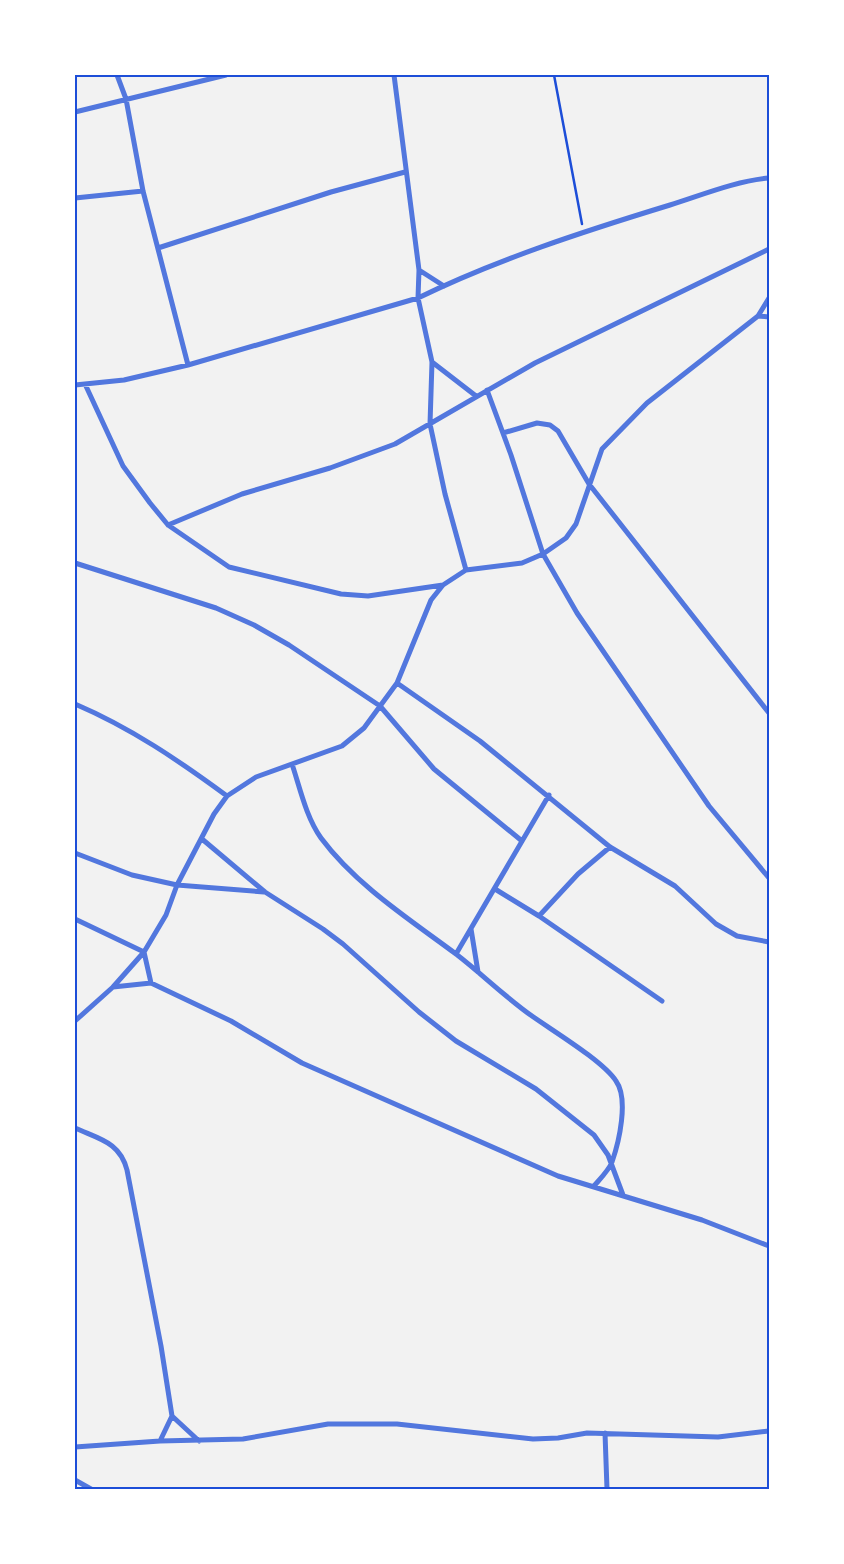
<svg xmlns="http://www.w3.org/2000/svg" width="844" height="1564" font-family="Commissioner,sans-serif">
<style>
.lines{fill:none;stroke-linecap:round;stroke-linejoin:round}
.path{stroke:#1d4ed8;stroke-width:2.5}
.minor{stroke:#5277de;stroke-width:5}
.neatline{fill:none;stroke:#1d4ed8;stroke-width:2}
</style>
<rect width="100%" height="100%" fill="#f2f2f2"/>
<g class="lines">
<!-- path -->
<path class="path" d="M 554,75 L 582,224"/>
<!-- minor -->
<path class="minor" d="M 117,75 L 126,99 L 143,191 L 188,365
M 394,75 L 419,270 L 418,298 L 432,362 L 430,424 L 445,494 L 466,570
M 75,112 L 226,75
M 75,198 L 143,191
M 158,248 L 331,192 L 405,172
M 419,270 L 444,286
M 758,316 L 769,317
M 432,362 L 476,396
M 85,384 L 123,466 L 150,503 L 168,525 L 229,567 L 341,594 L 368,596 L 443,585
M 75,385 L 124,380 L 188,365 L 418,298 C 498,259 585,231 670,205 C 702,195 736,181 769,178
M 487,390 L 511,455 L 543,554 L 577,613 L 709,806 L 769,878
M 503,433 L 537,423 L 550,425 L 558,431 L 589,484 L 769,713
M 168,525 L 242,494 L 330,468 L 395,444 L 535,363 L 769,249
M 75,563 L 216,608 L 254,625 L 289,645 L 380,706 L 434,769 L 522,841
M 397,683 L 480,741 L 610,847 L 675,886 L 716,924 L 737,936 L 769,942
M 75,704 C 131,728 178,760 227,796
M 292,764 C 300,788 306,817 321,838 C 356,885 409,919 456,954 C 482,974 505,997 532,1016 C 553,1031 603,1061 616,1081 C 629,1099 619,1142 612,1162 C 609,1170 600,1179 594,1186
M 202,839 L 265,892 L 323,929 L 343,944 L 419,1012 L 456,1041 L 536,1089 L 594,1135 L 608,1155 L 623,1195
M 75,853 L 132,875 L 177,885 L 264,892
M 495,889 L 539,916 L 662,1001
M 539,916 L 578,874 L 610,847
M 75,919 L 144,952 L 151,983
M 471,929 L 478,972
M 456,954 L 549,795
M 113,987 L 151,983 L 231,1021 L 302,1063 L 558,1176 L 702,1220 L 769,1246
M 75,1021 L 113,987 L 144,952 L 166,915 L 177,885 L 214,814 L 227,796 L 256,777 L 342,746 L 364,728 L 397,683 L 431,600 L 443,585 L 466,570 L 522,563 L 543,554 L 566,538 L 576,524 L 602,449 L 647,403 L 758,316 L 769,298
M 75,1128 C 99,1139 120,1142 127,1170 L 161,1346 L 172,1416 L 160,1441
M 172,1416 L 199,1441
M 605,1433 L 607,1489
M 75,1447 L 160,1441 L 243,1439 L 328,1424 L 397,1424 L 533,1439 L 558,1438 L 587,1433 L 718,1437 L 769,1431
M 75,1480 L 91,1489"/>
</g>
<!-- border -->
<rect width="844" height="1564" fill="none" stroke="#ffffff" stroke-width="152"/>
<rect x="76" y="76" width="692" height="1412" class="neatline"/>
</svg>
